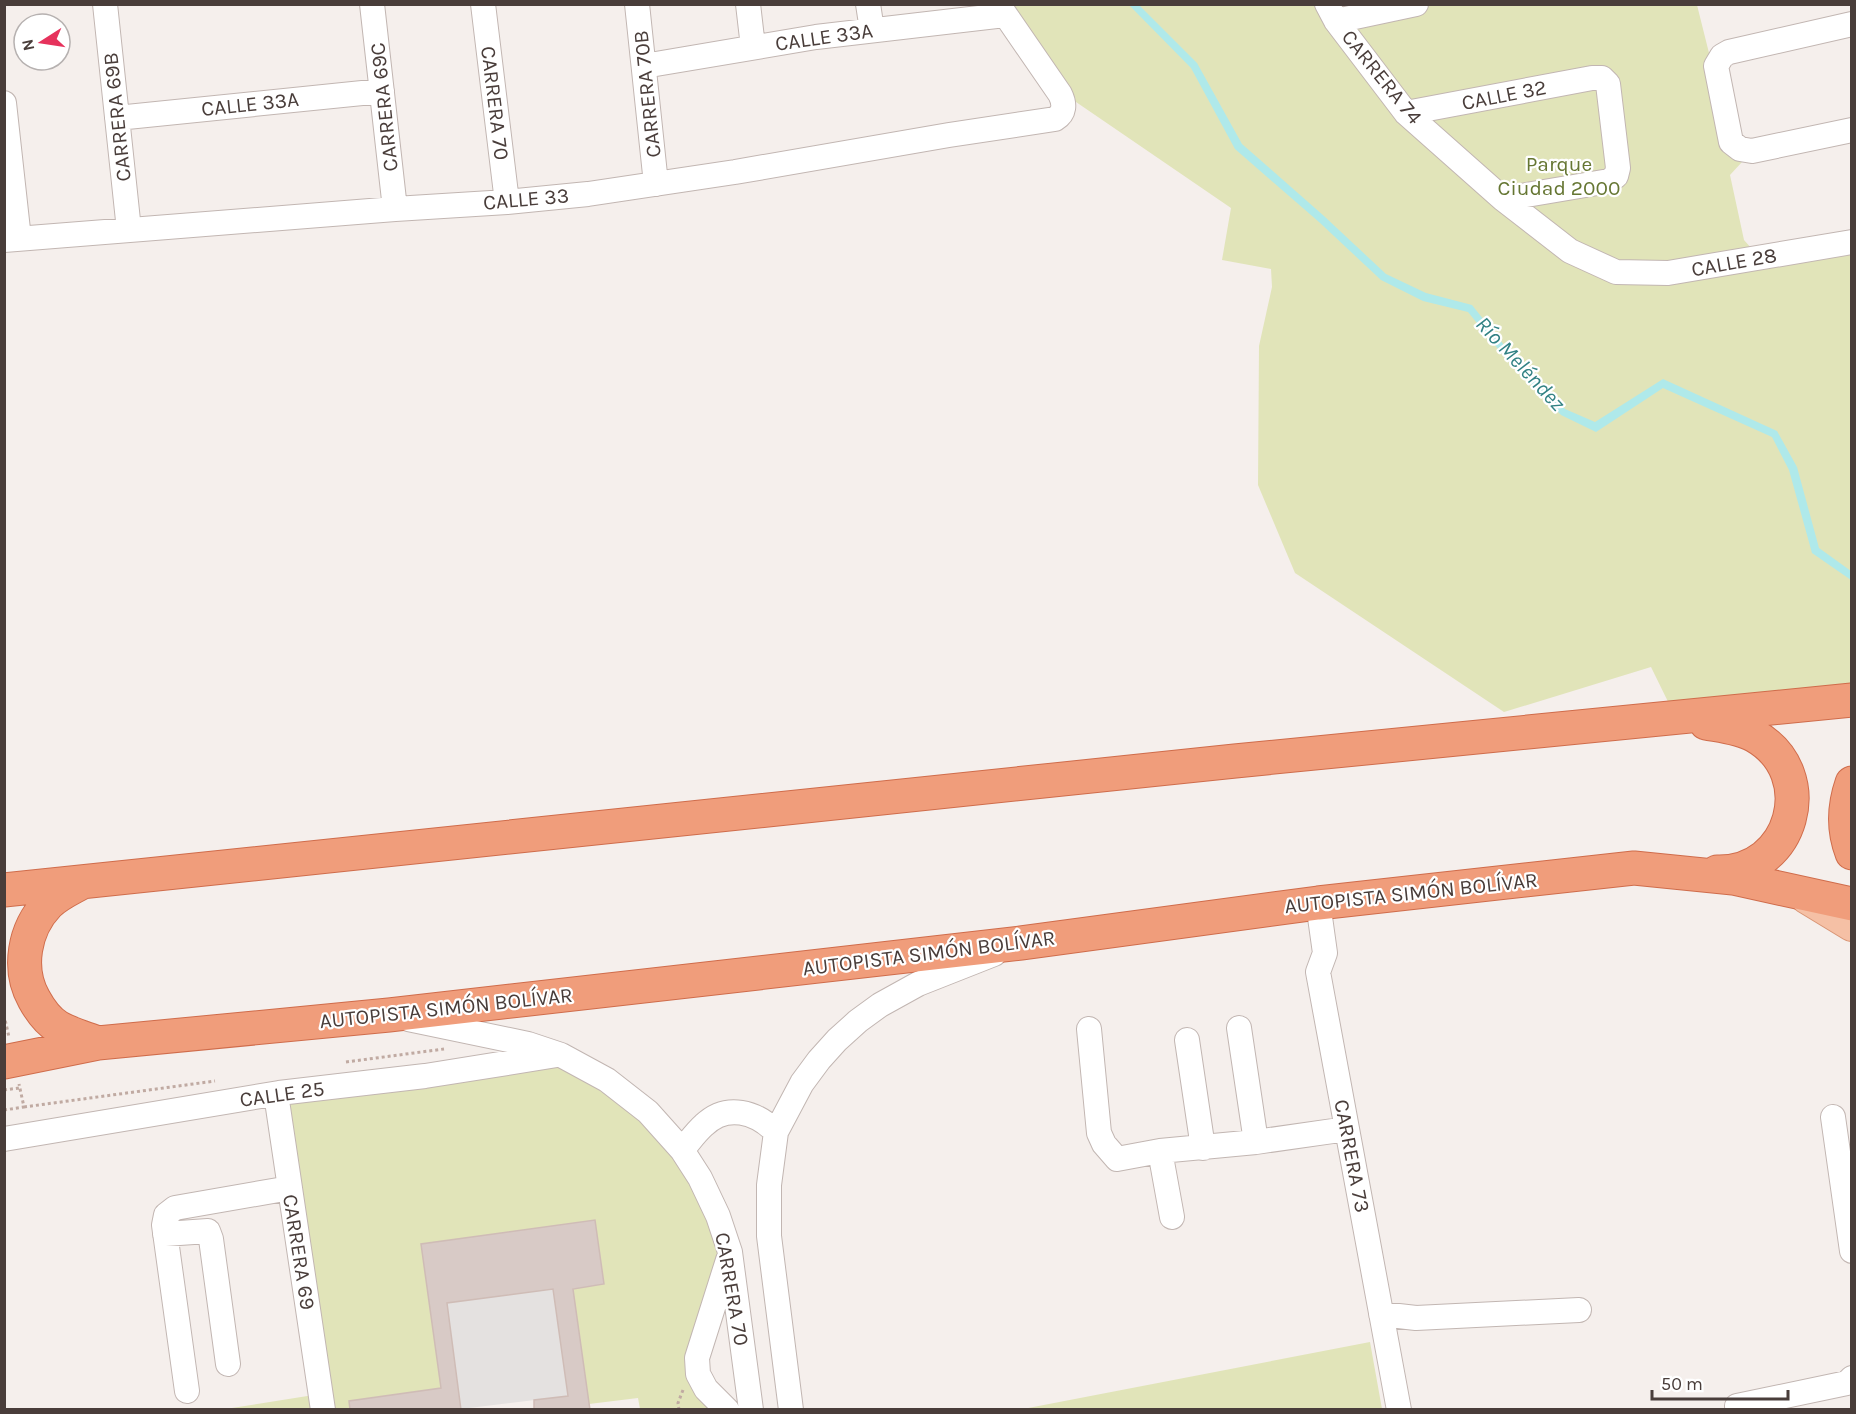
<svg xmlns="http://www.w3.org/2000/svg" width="1856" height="1414" font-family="Karla,sans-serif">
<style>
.green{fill:#e1e4b9}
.parking{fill:#e4e1e0}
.water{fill:#afe9ea}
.building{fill:#d8cac6;stroke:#cfbcb6;stroke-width:1.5}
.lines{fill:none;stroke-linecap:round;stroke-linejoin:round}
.minor-tunnel{stroke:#d3cbc8;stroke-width:24;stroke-dasharray:24 12;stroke-linecap:butt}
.minor-casing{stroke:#c2b6b2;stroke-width:26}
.major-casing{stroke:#d99575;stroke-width:34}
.highway-casing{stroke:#cf6c4b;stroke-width:35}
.path{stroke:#c0aaa2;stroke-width:3;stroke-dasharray:3 3;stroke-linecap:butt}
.minor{stroke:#fff;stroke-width:24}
.major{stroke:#f5c0a5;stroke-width:32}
.highway{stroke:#f09d7b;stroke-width:33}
.labels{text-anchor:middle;stroke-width:4.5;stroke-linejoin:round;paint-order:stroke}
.street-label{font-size:21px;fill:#493d3a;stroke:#fff}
.park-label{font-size:21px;fill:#657632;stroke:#fff}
.water-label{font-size:22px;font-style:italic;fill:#328284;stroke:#fff}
</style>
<rect width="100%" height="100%" fill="#f5efec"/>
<!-- green -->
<path class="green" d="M 998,5 L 1697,5 L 1709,53 L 1716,66 L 1740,149 L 1742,162 L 1730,175 L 1744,240 L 1760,258 L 1851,242 L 1851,700 L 1676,718 L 1651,667 L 1504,712 L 1295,573 L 1258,485 L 1259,346 L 1272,287 L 1271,269 L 1222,260 L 1231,208 L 1057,89 Z
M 561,1055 L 648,1112 L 730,1252 L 697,1358 L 727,1409 L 640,1409 L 638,1398 L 589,1404 L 573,1289 L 604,1284 L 595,1220 L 421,1244 L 441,1388 L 369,1398 L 370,1409 L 219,1410 L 320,1394 L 279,1093 Z
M 1370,1342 L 1382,1409 L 1023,1409 Z"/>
<!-- parking -->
<path class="parking" d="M 553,1289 L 568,1396 L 461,1409 L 447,1303 Z"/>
<!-- water -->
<path class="water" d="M 1129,5 L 1139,5 L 1197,63 L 1242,144 L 1324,216 L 1386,274 L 1426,293 L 1472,305 L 1512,355 L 1565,409 L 1595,422 L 1663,379 L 1777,431 L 1797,467 L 1819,548 L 1851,571 L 1851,580 L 1812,553 L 1789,470 L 1772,437 L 1663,388 L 1596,432 L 1561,415 L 1507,360 L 1468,312 L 1423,301 L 1381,280 L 1319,222 L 1235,149 L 1191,68 Z"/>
<!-- building -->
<path class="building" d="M 595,1220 L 604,1284 L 573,1289 L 590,1410 L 534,1410 L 534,1400 L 568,1396 L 553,1289 L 447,1303 L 461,1410 L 350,1410 L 349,1401 L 441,1388 L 421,1244 Z"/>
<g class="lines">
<!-- minor-tunnel -->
<path class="minor-tunnel" d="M 476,1408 L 476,1410"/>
<!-- minor casing -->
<g class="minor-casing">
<path id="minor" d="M 105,4 L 129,230
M 372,4 L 395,209
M 483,4 L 507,202
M 637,4 L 656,184
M 748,4 L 753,47
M 868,4 L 872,30
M 1327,4 L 1336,21 L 1406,113 L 1503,199 L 1570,251 L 1616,272 L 1668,273 L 1852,242
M 1336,21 L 1416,4
M 1852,24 L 1729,52 L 1722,56 L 1716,66 L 1731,142 L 1740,149 L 1752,151 L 1852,130
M 644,66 L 816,37 L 1005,15
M 4,103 L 19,239
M 1406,113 L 1592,78 L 1602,78 L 1608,84 L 1618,168 L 1616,176 L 1609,181 L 1503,199
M 117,118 L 382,91
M 4,240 L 395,209 L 507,202 L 588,194 L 735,172 L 949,135 L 1055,119 C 1065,113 1065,104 1060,94 L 998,4
M 1318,903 L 1325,953 L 1318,972 L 1399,1410
M 408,1019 L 528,1044 L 561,1055 L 607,1080 L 648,1112 L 682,1150 L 700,1178 L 718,1216 L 730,1252 L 751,1410
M 1239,1028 L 1256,1142
M 1089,1029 L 1099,1133 L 1104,1144 L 1117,1159 L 1160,1151 L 1256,1142 L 1347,1129
M 1187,1040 L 1203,1148
M 276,1094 L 323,1410
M 1833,1117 L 1852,1251
M 4,1139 L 279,1093 L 425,1076 L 557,1055
M 682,1150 C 689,1142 696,1132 704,1125 C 727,1103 756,1112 776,1132
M 1160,1151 L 1172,1217
M 165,1234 L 208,1231 L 211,1239 L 228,1364
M 1381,1314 L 1416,1318 L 1579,1310
M 187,1391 L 164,1225 L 166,1215 L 175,1208 L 290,1188
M 1737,1406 L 1847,1383 L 1852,1378
M 727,1410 L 706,1389 L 698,1374 L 697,1358 L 728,1260
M 791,1410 L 769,1236 L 769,1185 L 776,1132 L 802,1083 L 819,1060 L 837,1040 L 858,1021 L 880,1005 L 918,984 L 994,954"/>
</g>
<!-- major casing -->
<g class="major-casing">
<path id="major" d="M 1806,897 L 1852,925"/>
</g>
<!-- highway casing -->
<g class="highway-casing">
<path id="highway" d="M 1706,723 C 1722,726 1741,728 1755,736 C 1821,774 1793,874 1717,872
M 1852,783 C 1844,806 1843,830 1852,853
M 79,884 C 68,890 57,895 48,904 C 24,929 17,969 34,999 C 40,1010 48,1021 58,1027 C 70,1034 85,1038 98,1043
M 4,890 L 1235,761 L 1852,700
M 4,1062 L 98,1043 L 389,1015 L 1021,943 L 1318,903 L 1634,868 L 1733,878 L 1852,904"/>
</g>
<!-- path -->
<path class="path" d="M 4,1015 L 9,1037
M 346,1062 L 444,1049
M 4,1090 L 19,1088
M 24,1107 L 215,1081
M 4,1110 L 24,1107 L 19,1084
M 679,1410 L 678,1403 L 683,1390"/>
<!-- minor -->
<use href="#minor" class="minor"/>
<!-- major -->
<use href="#major" class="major"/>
<!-- highway -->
<use href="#highway" class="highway"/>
</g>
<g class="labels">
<!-- street labels -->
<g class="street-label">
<text transform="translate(824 37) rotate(-8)" y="7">CALLE 33A</text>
<text transform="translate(1382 77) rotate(51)" y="7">CARRERA 74</text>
<text transform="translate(647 94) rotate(-96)" y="7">CARRERA 70B</text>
<text transform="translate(1504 95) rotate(-11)" y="7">CALLE 32</text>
<text transform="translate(495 103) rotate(83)" y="7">CARRERA 70</text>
<text transform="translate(250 104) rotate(-6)" y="7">CALLE 33A</text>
<text transform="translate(384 107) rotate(-96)" y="7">CARRERA 69C</text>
<text transform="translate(117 117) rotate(-96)" y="7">CARRERA 69B</text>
<text transform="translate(526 199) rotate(-5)" y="7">CALLE 33</text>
<text transform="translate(1734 262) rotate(-10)" y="7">CALLE 28</text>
<text transform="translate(1411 893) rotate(-6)" y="7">AUTOPISTA SIMÓN BOLÍVAR</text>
<text transform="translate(929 953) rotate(-7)" y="7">AUTOPISTA SIMÓN BOLÍVAR</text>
<text transform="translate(446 1008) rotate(-6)" y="7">AUTOPISTA SIMÓN BOLÍVAR</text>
<text transform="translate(282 1094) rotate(-8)" y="7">CALLE 25</text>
<text transform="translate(1352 1156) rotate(79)" y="7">CARRERA 73</text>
<text transform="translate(299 1252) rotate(81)" y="7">CARRERA 69</text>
<text transform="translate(732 1289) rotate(80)" y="7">CARRERA 70</text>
</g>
<!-- park labels -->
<g class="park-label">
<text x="1559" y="171">Parque<tspan x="1559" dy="24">Ciudad 2000</tspan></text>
</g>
<!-- water labels -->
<g class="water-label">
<text transform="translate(1521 363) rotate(47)" y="8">Río Meléndez</text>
</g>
</g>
<!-- border -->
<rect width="1856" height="1414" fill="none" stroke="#493d3a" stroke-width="12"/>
<!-- north arrow -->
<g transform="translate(42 42) rotate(258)"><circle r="28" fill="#ffffff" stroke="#b6b1b0" stroke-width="1.5"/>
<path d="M0-4.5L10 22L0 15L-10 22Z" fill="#e6325c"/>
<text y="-9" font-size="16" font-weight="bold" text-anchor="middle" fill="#493d3a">N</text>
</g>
<!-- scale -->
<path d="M1652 1390v9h136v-9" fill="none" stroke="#493d3a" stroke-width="3"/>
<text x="1661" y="1390" font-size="18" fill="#493d3a" stroke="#ffffff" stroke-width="4.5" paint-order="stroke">50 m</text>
</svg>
